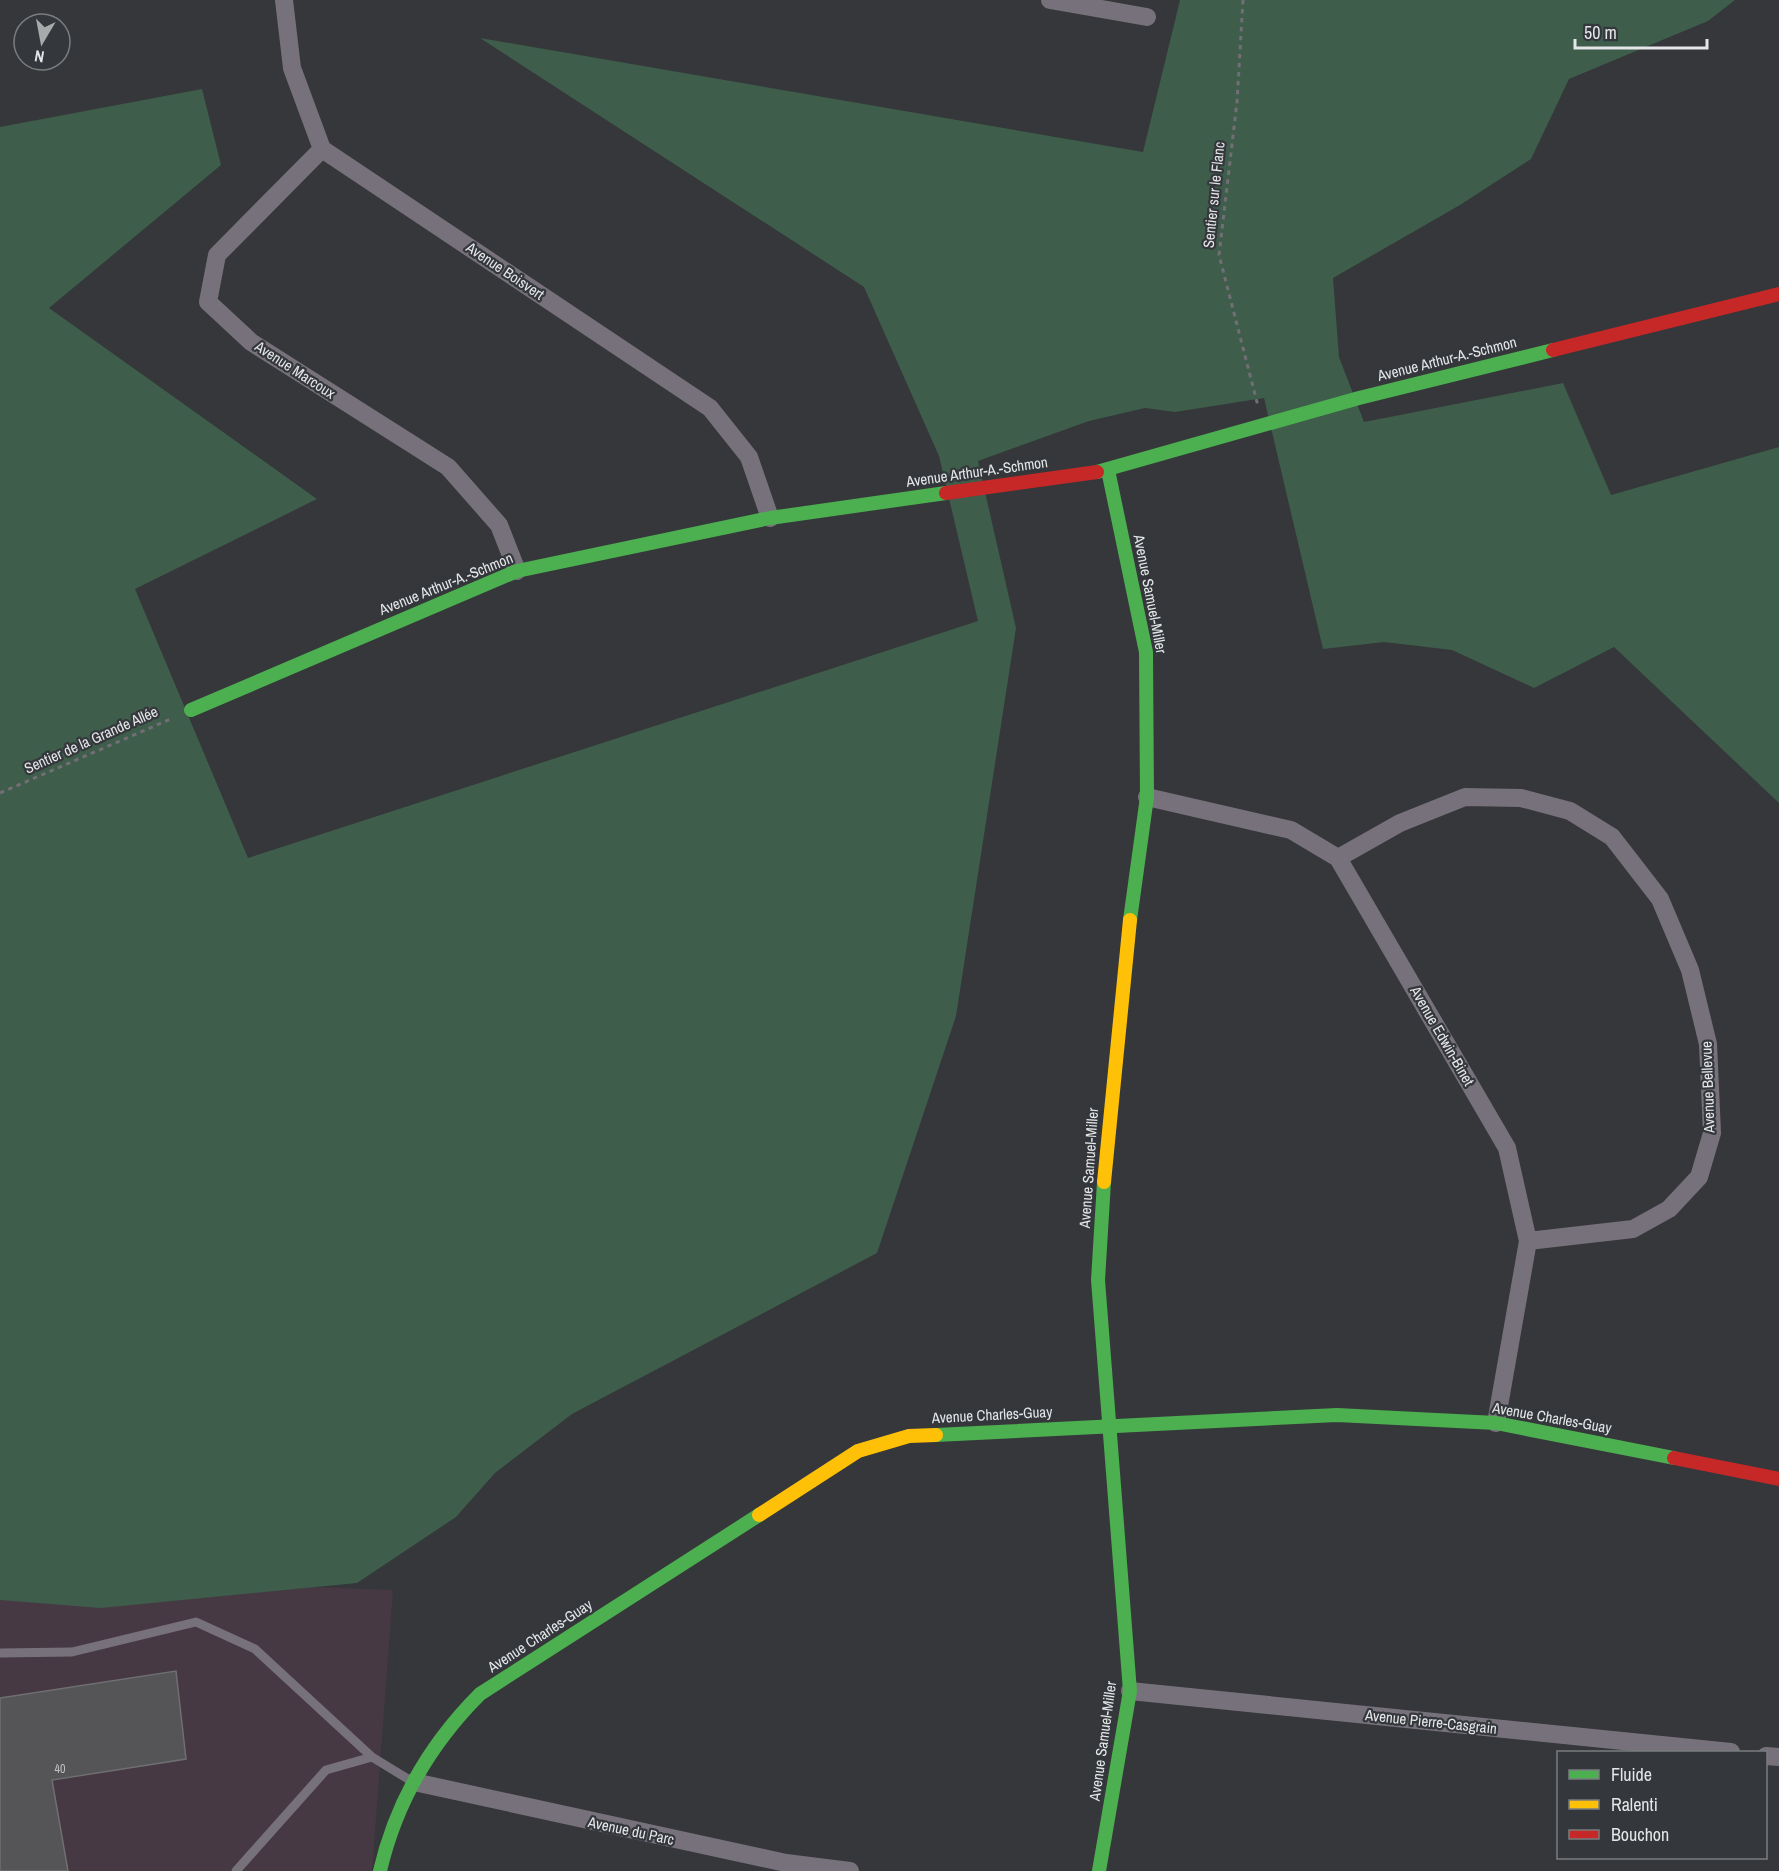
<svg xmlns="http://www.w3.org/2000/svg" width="1779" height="1871" font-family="'Archivo Narrow',sans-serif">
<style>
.education{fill:#463944}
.green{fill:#3e5d4b}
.building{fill:#555557;stroke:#6f6f71;stroke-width:1.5}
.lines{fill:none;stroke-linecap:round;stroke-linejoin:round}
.path{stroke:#726e76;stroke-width:3;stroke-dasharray:4.5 4.5;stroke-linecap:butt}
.lane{stroke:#77717b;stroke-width:9}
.street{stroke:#77717b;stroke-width:18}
.fast{stroke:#4caf50;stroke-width:14}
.slow{stroke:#ffc107;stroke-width:14}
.jam{stroke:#c62828;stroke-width:14}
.labels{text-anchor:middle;stroke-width:4.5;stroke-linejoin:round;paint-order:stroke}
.number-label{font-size:12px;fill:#c0c2c4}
.street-label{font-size:15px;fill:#e4e6e8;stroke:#34373b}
</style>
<rect width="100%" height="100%" fill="#35373a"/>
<!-- education -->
<path class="education" d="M 0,1575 L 393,1590 L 372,1871 L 0,1871 Z"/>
<!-- green -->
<path class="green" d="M 1180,0 L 1735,0 L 1708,21 L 1569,79 L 1531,159 L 1460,205 L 1333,278 L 1339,357 L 1364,422 L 1563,383 L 1611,495 L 1779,447 L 1779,803 L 1614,647 L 1534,688 L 1452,650 L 1384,642 L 1323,649 L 1264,398 L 1175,412 L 1145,408 L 1089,421 L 978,461 L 1016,628 L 956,1016 L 877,1253 L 572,1414 L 495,1473 L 456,1517 L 357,1583 L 101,1608 L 0,1600 L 0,127 L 202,89 L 221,165 L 49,308 L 317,499 L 135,589 L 248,858 L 978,621 L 939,456 L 864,287 L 480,38 L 1143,152 Z"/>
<!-- building -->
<path class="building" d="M 176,1671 L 186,1759 L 52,1780 L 68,1871 L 0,1871 L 0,1698 Z"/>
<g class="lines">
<!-- path -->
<path class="path" d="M 1243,0 L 1237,102 L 1219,255 L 1258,406
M 0,793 L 173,718"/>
<!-- lane -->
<path class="lane" d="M 0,1653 L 72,1652 L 196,1622 L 255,1649 L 372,1757 L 413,1782
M 236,1871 L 326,1770 L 372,1757"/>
<!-- street -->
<path class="street" d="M 284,0 L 292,68 L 322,149 L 710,408 L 749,457 L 770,518
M 1050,0 L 1147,17
M 322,149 L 217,255 L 208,302 L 251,342 L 448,467 L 499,525 L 517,571
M 1147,797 L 1291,830 L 1338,858 L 1507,1148 L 1528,1241 L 1496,1423
M 1338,858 L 1400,823 L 1465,797 L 1521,798 L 1570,811 L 1612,837 L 1660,899 L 1690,970 L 1708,1044 L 1712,1133 L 1699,1177 L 1669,1209 L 1633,1229 L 1528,1241
M 1130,1691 L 1731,1752
M 1766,1756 L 1779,1757
M 414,1782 L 786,1863 L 850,1871"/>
<!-- fast -->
<path class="fast" d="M 1108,470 L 1146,652 L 1147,797 L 1130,920
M 1097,472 L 1359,398 L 1553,350
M 191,710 L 517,571 L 770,518 L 946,493
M 936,1435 L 1337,1415 L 1496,1423 L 1674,1458
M 380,1871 C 396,1802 430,1744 480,1694 L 759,1515
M 1099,1871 L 1130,1691 L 1098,1280 L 1104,1182"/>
<!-- slow -->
<path class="slow" d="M 1104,1182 L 1130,920
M 759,1515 L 858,1451 L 909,1436 L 936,1435"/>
<!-- jam -->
<path class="jam" d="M 1553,350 L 1779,294
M 946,493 L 1097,472
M 1674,1458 L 1779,1479"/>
</g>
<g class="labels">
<!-- number labels -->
<g class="number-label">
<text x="60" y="1773">40</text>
</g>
<!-- street labels -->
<g class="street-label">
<text transform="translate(1214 195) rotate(-84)" y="5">Sentier sur le Flanc</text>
<text transform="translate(505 271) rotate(34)" y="5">Avenue Boisvert</text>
<text transform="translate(1447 359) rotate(-14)" y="5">Avenue Arthur-A.-Schmon</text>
<text transform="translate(295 370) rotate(33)" y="5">Avenue Marcoux</text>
<text transform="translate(977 472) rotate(-8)" y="5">Avenue Arthur-A.-Schmon</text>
<text transform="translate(446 584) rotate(-22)" y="5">Avenue Arthur-A.-Schmon</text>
<text transform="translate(1150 594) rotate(79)" y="5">Avenue Samuel-Miller</text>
<text transform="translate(91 740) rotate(-24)" y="5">Sentier de la Grande Allée</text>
<text transform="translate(1442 1036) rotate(60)" y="5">Avenue Edwin-Binet</text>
<text transform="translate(1708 1087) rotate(-92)" y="5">Avenue Bellevue</text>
<text transform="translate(1089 1168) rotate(-86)" y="5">Avenue Samuel-Miller</text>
<text transform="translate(992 1415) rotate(-3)" y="5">Avenue Charles-Guay</text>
<text transform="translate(1552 1418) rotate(10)" y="5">Avenue Charles-Guay</text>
<text transform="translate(540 1636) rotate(-33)" y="5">Avenue Charles-Guay</text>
<text transform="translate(1431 1722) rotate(6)" y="5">Avenue Pierre-Casgrain</text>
<text transform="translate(1103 1741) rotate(-82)" y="5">Avenue Samuel-Miller</text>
<text transform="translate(631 1831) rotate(12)" y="5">Avenue du Parc</text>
</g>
</g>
<!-- legend -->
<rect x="1557" y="1751" width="210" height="108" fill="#34373b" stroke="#7a7d80" stroke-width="1.5"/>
<rect x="1569" y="1770" width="30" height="9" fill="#4caf50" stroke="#7a7d80" stroke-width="1.5"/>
<text x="1611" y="1781" font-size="18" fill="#e4e6e8">Fluide</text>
<rect x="1569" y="1800" width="30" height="9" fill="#ffc107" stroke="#7a7d80" stroke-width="1.5"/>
<text x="1611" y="1811" font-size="18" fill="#e4e6e8">Ralenti</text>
<rect x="1569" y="1830" width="30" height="9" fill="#c62828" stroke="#7a7d80" stroke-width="1.5"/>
<text x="1611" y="1841" font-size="18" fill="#e4e6e8">Bouchon</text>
<!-- north arrow -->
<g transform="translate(42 42) rotate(190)"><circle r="28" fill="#34373b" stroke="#7a7d80" stroke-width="1.5"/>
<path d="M0-4.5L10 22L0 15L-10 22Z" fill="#a7a9ab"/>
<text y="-9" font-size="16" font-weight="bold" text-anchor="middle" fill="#e4e6e8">N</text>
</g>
<!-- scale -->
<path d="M1575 39v9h132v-9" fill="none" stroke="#e4e6e8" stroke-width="3"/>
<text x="1584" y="39" font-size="18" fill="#e4e6e8" stroke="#34373b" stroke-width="4.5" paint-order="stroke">50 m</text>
</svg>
